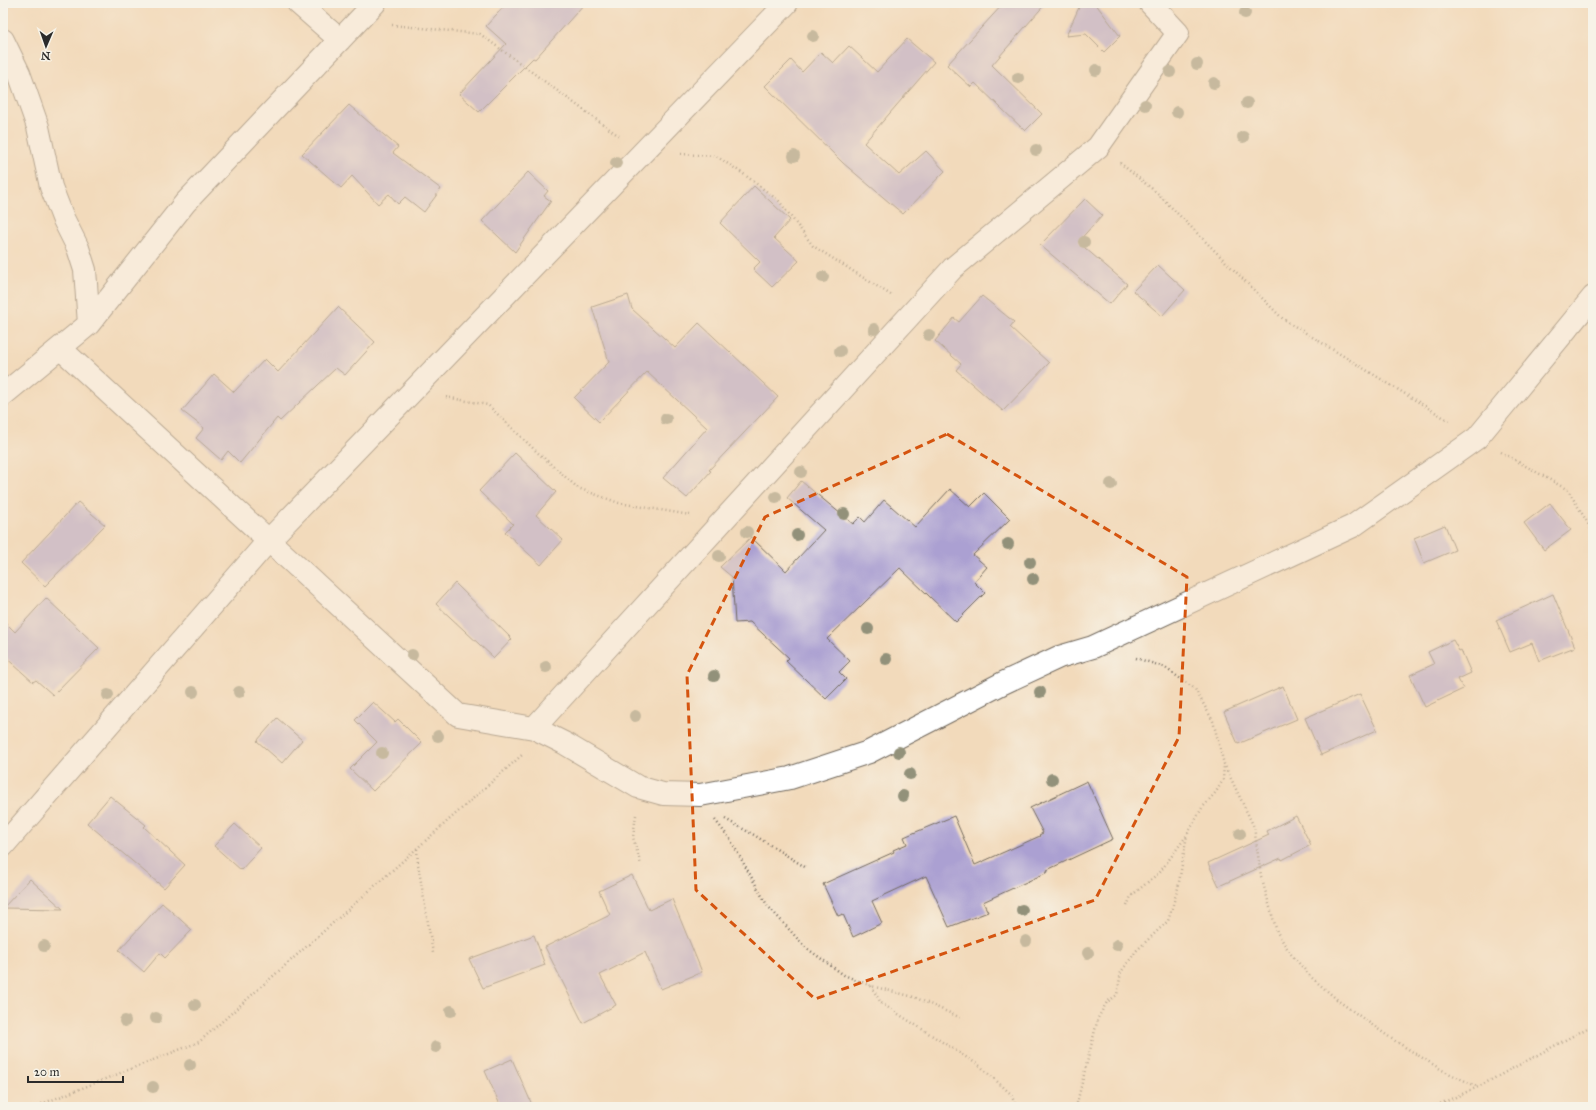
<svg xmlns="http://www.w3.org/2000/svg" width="1596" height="1110" font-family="'IM FELL Great Primer',serif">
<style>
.building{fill:#aba0d2}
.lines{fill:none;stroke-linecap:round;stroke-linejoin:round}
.minor-casing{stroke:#71685d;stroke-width:24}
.path{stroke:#71685d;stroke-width:2.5;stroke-dasharray:1 3;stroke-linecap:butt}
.minor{stroke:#fff;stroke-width:22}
.tree{fill:#92917a}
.marked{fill:none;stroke:#d5540f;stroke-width:3;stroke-dasharray:8 5;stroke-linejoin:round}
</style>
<rect width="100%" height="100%" fill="#f7f3e8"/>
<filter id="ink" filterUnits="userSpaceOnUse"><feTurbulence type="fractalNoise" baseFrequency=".025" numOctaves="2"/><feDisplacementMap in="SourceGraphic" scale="8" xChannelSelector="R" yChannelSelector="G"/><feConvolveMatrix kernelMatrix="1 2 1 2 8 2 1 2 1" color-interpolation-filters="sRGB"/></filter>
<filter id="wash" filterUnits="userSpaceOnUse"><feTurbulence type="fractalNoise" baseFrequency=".012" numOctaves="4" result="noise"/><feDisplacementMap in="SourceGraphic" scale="16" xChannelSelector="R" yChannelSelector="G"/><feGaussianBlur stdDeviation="0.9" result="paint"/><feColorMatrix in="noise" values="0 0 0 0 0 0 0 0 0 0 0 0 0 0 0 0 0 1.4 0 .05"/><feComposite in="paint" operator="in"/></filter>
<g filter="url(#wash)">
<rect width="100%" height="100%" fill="#f2dabb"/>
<g id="blocks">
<!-- building -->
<path class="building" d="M 507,3 L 585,3 L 535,59 L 533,58 L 479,112 L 459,94 L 506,44 L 486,26 Z
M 1004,3 L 1046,3 L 992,65 L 1042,114 L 1025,131 L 975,83 L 971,87 L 947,65 Z
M 1081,3 L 1095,3 L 1120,36 L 1104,52 L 1086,34 L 1066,36 Z
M 907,39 L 934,62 L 864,143 L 899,175 L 926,151 L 945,171 L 903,214 L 843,163 L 765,86 L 791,60 L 802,72 L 821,52 L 833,63 L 849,46 L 877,72 Z
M 349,105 L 398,147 L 393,153 L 441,189 L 424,212 L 405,197 L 398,204 L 389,194 L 378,204 L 352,176 L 341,188 L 302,154 Z
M 528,172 L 548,191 L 544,196 L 551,201 L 515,252 L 482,221 Z
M 754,186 L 790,220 L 774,238 L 799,261 L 772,287 L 753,269 L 760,262 L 720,223 Z
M 1085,199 L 1102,215 L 1078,242 L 1127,284 L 1110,304 L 1040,245 Z
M 1158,265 L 1185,290 L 1162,316 L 1133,291 Z
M 628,295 L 632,309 L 675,348 L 699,323 L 778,397 L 709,470 L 711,471 L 687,498 L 663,478 L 707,428 L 647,372 L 599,422 L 574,398 L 609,362 L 592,307 Z
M 982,296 L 1014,322 L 1010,327 L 1049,363 L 1003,411 L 956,370 L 961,364 L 935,341 L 954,318 L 959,322 Z
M 338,307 L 375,342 L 345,375 L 336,368 L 280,421 L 277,418 L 240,463 L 228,451 L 221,460 L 196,438 L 204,428 L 182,411 L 214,374 L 234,392 L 265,359 L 278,372 Z
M 515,453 L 556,492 L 536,515 L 563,540 L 541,565 L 505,532 L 513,524 L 479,491 Z
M 801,481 L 853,524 L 860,517 L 865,522 L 884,500 L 915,527 L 950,489 L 970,507 L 984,493 L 1010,519 L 973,555 L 987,567 L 974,582 L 985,593 L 956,622 L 900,568 L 827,639 L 850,661 L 839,672 L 846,679 L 826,699 L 786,661 L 789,658 L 750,622 L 735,623 L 732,577 L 720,567 L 751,537 L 786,571 L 824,530 L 787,498 Z
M 78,502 L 105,525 L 45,586 L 21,563 Z
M 1550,503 L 1571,530 L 1544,550 L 1524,523 Z
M 1445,525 L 1455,550 L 1424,563 L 1414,538 Z
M 455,583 L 512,639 L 494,658 L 436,604 Z
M 1553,594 L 1575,647 L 1539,661 L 1532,643 L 1510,652 L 1496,620 Z
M 46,598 L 99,648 L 53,695 L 36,680 L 33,682 L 3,655 L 3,620 L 15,632 Z
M 1453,640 L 1459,651 L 1461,650 L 1471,673 L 1458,679 L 1463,689 L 1425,707 L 1410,675 L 1434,664 L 1428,652 Z
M 1283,686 L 1297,719 L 1238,744 L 1224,712 Z
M 1360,694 L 1377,730 L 1321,755 L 1305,718 Z
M 373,702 L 395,722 L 398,719 L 422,743 L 373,791 L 350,769 L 377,742 L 355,720 Z
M 277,718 L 302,740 L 282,763 L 257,741 Z
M 1087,781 L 1113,839 L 1047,870 L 1048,872 L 983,902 L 988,912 L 949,927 L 926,876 L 872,901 L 882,923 L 853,937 L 843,914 L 838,916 L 823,884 L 894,852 L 893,850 L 907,844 L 904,837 L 954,816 L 975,865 L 1040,836 L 1039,835 L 1043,833 L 1030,808 Z
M 110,796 L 146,825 L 144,827 L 185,865 L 164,888 L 87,823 Z
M 1296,816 L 1311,845 L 1282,860 L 1281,858 L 1219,886 L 1208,863 L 1269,835 L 1267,831 Z
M 235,824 L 261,848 L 241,870 L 214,846 Z
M 632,875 L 649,910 L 672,899 L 702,972 L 661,989 L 645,952 L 600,975 L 616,1005 L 583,1023 L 545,947 L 610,915 L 599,891 Z
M 30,879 L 63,909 L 3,908 Z
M 162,903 L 192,930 L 165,958 L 160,953 L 144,972 L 119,950 Z
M 534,935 L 545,965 L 483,988 L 469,959 Z
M 512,1059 L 533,1107 L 501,1107 L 485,1071 Z"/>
</g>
</g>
<g filter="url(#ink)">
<use href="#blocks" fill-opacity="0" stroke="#71685d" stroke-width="1"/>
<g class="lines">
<!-- minor casing -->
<g class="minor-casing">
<path id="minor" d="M 298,3 L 340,40
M 3,40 L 19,73 L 38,127 L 51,187 L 63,218 L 78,248 L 85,270 L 89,324
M 60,348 L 458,715 L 534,728 L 564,743 L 638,787 L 663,794 L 700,795 L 790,778 L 869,752 L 1003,683 L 1059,657 L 1093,647 L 1353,526 L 1477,438 L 1593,297
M 3,395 L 89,324 L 185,203 L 375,3
M 534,728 L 953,268 L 1098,147 L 1178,33 L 1150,3
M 3,846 L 269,540 L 787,3"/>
</g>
<!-- path -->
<path class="path" d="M 392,25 L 480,34 L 619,136
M 681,154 L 716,156 L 745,175 L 779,201 L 813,246 L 891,295
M 1120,163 L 1156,192 L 1283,319 L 1451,422
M 446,397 L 488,405 L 537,452 L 578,488 L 619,503 L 690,515
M 1501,452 L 1568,490 L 1593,532
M 1136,658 L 1164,667 L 1195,689 L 1213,721 L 1224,764 L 1254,827 L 1261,876 L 1277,932 L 1290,953 L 1311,977 L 1340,1002 L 1392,1039 L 1442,1070 L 1478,1087
M 636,815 L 633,837 L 641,865
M 725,819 L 754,835 L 805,867
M 715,820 L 730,839 L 767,905 L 805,947 L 844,975 L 871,986 L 914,997 L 961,1018
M 417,849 L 418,864 L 433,953
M 1127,906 L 1131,896 L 1160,872 L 1187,835 L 1202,808 L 1216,792 L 1223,780 L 1224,764
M 871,986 L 881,1003 L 980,1066 L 1011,1094 L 1016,1107
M 34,1107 L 199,1042 L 522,755
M 1076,1107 L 1098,1018 L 1107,1002 L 1117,995 L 1121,972 L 1137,950 L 1168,921 L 1178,888 L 1187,835
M 1433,1107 L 1478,1087 L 1593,1025"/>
<!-- minor -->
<use href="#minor" class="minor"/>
</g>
<!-- trees -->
<g class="tree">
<circle cx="1245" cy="13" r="6"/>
<circle cx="813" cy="36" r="6"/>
<circle cx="1197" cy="64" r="6"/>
<circle cx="1096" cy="70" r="6"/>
<circle cx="1170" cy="72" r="6"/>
<circle cx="1018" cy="78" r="6"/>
<circle cx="1214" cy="83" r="6"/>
<circle cx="1247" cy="103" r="6"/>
<circle cx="1145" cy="105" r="6"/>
<circle cx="1177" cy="112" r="6"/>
<circle cx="1243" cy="137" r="6"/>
<circle cx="1036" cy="150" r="6"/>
<circle cx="794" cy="156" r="6"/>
<circle cx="616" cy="163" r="6"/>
<circle cx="1084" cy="242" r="6"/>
<circle cx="823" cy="277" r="6"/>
<circle cx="874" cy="329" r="6"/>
<circle cx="929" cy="335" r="6"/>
<circle cx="840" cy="351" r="6"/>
<circle cx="666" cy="419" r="6"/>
<circle cx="801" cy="472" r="6"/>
<circle cx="1111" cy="484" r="6"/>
<circle cx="776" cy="497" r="6"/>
<circle cx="844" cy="514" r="6"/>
<circle cx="747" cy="532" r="6"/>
<circle cx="797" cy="535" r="6"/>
<circle cx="1008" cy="544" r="6"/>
<circle cx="719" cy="556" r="6"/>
<circle cx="1030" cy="562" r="6"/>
<circle cx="1033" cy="579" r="6"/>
<circle cx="868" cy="629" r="6"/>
<circle cx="412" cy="655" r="6"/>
<circle cx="886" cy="659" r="6"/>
<circle cx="546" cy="667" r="6"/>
<circle cx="714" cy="676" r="6"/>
<circle cx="193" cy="692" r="6"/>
<circle cx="239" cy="692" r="6"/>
<circle cx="1040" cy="692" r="6"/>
<circle cx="108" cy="695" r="6"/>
<circle cx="635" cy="716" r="6"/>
<circle cx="438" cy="736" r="6"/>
<circle cx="899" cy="752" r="6"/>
<circle cx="382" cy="753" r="6"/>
<circle cx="910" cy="774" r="6"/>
<circle cx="1052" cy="779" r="6"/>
<circle cx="903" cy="796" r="6"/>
<circle cx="1240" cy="834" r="6"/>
<circle cx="1022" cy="910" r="6"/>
<circle cx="1026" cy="941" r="6"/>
<circle cx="1117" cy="945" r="6"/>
<circle cx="44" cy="946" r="6"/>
<circle cx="1088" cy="953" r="6"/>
<circle cx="195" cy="1005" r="6"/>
<circle cx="451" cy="1011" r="6"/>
<circle cx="156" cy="1018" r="6"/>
<circle cx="125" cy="1021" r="6"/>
<circle cx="436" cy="1047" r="6"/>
<circle cx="190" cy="1065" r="6"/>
<circle cx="153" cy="1087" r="6"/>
</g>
</g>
<!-- marked area -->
<path d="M0 0H1596V1110H0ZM 947,434 L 1187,577 L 1179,737 L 1095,900 L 815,999 L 696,890 L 687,675 L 765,517 Z" fill="#f2dabb" fill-opacity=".55" fill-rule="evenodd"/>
<path class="marked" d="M 947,434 L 1187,577 L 1179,737 L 1095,900 L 815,999 L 696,890 L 687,675 L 765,517 Z"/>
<!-- margin -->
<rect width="1596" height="1110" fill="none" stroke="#f7f3e8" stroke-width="16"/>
<!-- north arrow -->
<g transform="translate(46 46) rotate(182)" stroke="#f7f3e8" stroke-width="3" paint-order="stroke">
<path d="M0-3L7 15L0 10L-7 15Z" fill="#2b2b2b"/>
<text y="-6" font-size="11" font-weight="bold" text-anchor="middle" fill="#2b2b2b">N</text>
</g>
<!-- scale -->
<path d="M28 1076v6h95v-6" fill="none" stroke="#2b2b2b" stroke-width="2"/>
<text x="34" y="1076" font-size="12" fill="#2b2b2b" stroke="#f7f3e8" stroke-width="3" paint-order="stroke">20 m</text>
</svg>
